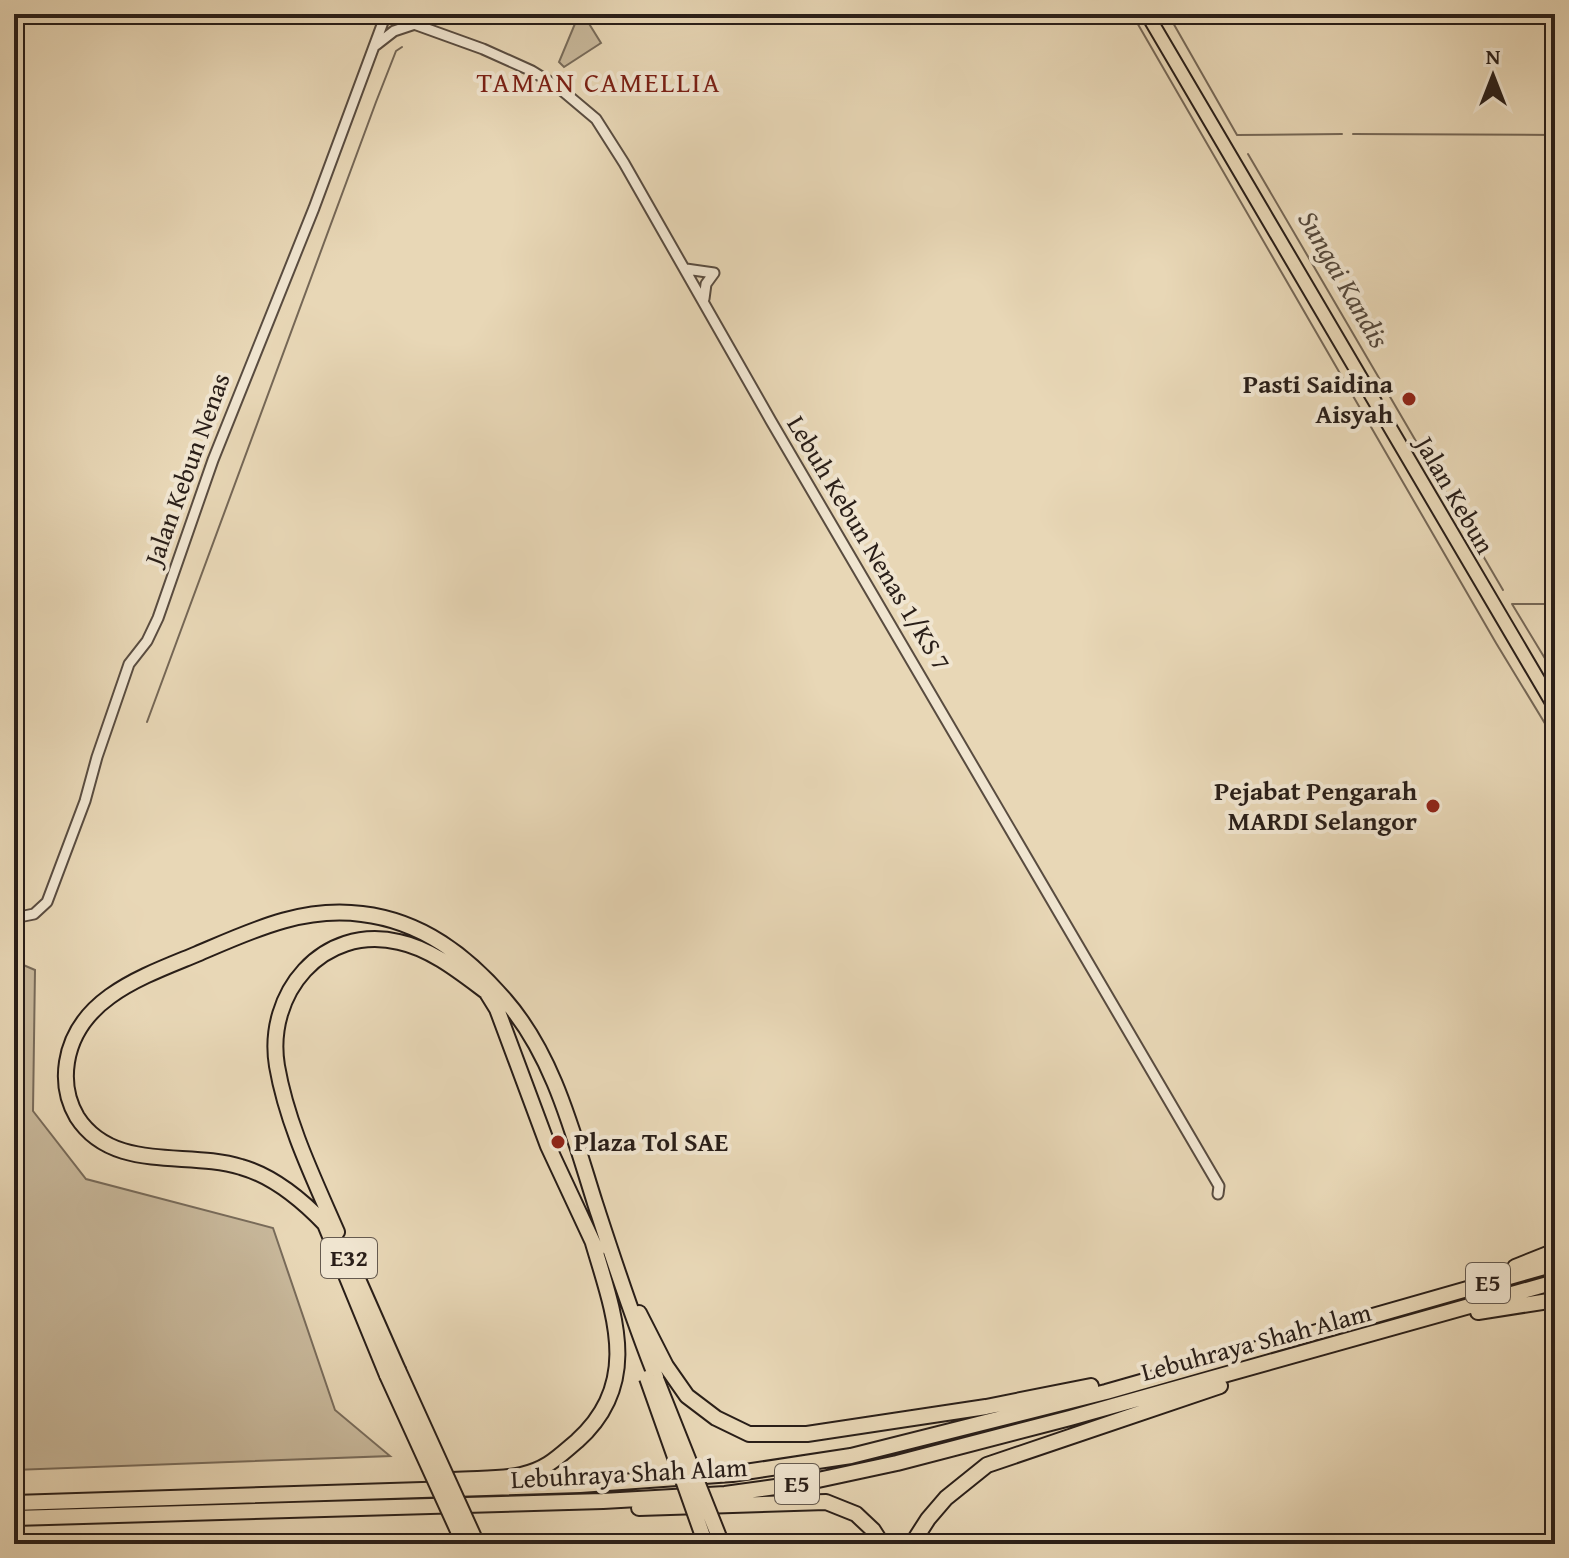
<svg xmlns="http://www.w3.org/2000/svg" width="1569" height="1558" font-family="'Gentium Book Plus',serif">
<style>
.green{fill:#c8b89b;stroke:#786b5a;stroke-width:2}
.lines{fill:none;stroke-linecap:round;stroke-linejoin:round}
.stream{stroke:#756756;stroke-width:2}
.minor-casing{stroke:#594c40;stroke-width:13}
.major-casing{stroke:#291e18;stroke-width:16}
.highway-casing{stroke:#291e18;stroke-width:18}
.minor{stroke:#f0e5d0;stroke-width:9}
.major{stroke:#e8d7b6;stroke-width:12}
.highway{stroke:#e8d7b6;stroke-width:14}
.highway-bridge-casing{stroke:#291e18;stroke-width:18;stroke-linecap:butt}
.highway-bridge{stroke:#e8d7b6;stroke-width:14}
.poi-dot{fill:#8f2418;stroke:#f0e5d0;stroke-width:3}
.labels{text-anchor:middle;stroke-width:8;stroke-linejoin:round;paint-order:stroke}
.shield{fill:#f0e5d0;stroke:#655a4f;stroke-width:2}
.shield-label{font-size:24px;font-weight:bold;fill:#291e18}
.poi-label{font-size:26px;font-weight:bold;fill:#291e18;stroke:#f0e5d0;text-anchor:end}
.street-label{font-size:26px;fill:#291e18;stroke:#f0e5d0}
.neighbourhood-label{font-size:28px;letter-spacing:2px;fill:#7a1f14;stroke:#f0e5d0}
.water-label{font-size:28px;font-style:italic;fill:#55493c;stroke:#f0e5d0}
</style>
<rect width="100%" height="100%" fill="#e8d7b6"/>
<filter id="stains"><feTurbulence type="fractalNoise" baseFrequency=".0025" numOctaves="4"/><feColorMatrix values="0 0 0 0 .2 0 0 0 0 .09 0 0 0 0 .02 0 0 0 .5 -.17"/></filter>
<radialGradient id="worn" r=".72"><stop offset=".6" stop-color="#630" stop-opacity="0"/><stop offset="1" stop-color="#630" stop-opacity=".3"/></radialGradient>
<!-- green -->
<path class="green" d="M 579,14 L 583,14 L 601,43 L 564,67 L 559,62 Z
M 14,961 L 35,970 L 33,1111 L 86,1179 L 273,1228 L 335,1410 L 390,1456 L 14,1470 Z"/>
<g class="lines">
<!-- stream -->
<path class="stream" d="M 1132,14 L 1496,643 L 1555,740
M 1168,14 L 1237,135 L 1342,134
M 1353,134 L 1555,135
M 1248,154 L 1503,590
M 1512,604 L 1555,675
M 1512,604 L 1555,604
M 147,722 L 376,102 L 396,51 L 402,47"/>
<!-- minor casing -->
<g class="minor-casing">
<path id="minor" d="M 386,14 L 483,49 L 532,71 L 558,87 L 596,119 L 624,163 L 771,421 L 1219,1186 L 1218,1194
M 376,45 L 394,31 L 415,24
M 686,269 L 714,273
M 704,299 L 706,284 L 714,273
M 14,918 L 34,914 L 47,902 L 85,801 L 97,757 L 129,664 L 147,641 L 158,618 L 213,460 L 314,208 L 386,14"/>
</g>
<!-- major casing -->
<g class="major-casing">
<path id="major" d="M 1147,14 L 1555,708"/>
</g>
<!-- highway casing -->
<g class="highway-casing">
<path id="highway" d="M 484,988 L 497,1009 L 548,1146 L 597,1251
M 337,1232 C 314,1179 287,1124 277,1066 C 265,994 322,924 399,942 C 432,949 461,973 488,993
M 1515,1267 L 1555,1251
M 357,1277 L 398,1370
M 1478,1312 L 1555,1300
M 639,1313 L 666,1366 L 687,1396 L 716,1418 L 749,1434 L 807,1434 L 986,1407 L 1091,1386
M 387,1375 L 325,1224 C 302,1200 273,1176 241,1167 C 187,1150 113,1173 77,1117 C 67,1100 64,1081 67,1062 C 77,998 144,976 197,954 C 251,931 302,906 362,914 C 422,921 467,956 505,1000 C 554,1056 573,1134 595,1203 C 614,1261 633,1320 656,1377
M 453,1480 C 475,1478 499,1480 521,1475 C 547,1469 557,1458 577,1441 C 642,1383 614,1314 593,1243
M 14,1503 L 580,1485 L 732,1474 L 851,1456 L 1106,1392 L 1555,1264
M 639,1508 L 826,1502 L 856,1514 L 873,1530 L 882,1544
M 14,1518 L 603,1501 L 725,1494 L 804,1483 L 897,1463 L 1070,1418 L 1555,1282
M 912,1544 L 928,1519 L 946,1498 L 987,1465 L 1220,1386"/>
</g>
<!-- minor -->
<use href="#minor" class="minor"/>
<!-- major -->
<use href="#major" class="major"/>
<!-- highway -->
<use href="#highway" class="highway"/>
<!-- highway-bridge casing -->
<g class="highway-bridge-casing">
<path id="highway-bridge" d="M 398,1370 L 477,1544
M 387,1375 L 464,1544
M 647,1378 L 705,1542
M 657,1381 L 719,1537"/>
</g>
<!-- highway-bridge -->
<use href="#highway-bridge" class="highway-bridge"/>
</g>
<!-- markers -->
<g class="poi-dot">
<circle cx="1409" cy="399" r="8"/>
<circle cx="1433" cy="806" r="8"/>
<circle cx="558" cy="1142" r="8"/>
</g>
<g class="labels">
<!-- shield labels -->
<g class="shield">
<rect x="321" y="1238" width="56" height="40" rx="6"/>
<rect x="1466" y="1263" width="44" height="40" rx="6"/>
<rect x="775" y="1464" width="44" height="40" rx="6"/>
</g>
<g class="shield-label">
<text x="349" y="1266">E32</text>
<text x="1488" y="1291">E5</text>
<text x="797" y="1492">E5</text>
</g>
<!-- poi labels -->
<g class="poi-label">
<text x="1393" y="393">Pasti Saidina<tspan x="1393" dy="30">Aisyah</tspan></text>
<text x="1417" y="800">Pejabat Pengarah<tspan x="1417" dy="30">MARDI Selangor</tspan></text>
<text x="574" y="1151" text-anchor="start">Plaza Tol SAE</text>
</g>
<!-- street labels -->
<g class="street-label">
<text transform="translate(187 469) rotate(-70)" y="9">Jalan Kebun Nenas</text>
<text transform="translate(1455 495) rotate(60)" y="9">Jalan Kebun</text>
<text transform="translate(869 543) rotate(59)" y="9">Lebuh Kebun Nenas 1/KS 7</text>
<text transform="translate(1256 1342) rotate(-15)" y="9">Lebuhraya Shah Alam</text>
<text transform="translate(629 1473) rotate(-3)" y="9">Lebuhraya Shah Alam</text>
</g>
<!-- neighbourhood labels -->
<g class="neighbourhood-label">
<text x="599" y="92">TAMAN CAMELLIA</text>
</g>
<!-- water labels -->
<g class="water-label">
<text transform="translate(1344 279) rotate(60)" y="10">Sungai Kandis</text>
</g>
</g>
<!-- margin -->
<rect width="1569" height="1558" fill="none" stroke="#e8d7b6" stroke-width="48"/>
<rect x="16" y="16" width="1537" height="1526" fill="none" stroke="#291e18" stroke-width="4"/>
<rect x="24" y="24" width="1521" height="1510" fill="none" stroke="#291e18" stroke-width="2"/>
<!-- north arrow -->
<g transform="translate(1493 76)" stroke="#f0e5d0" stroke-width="6" paint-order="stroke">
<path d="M0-6L14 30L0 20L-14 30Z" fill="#291e18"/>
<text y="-12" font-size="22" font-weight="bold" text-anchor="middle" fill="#291e18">N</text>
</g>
<rect width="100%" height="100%" filter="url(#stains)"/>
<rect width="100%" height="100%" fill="url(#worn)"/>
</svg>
